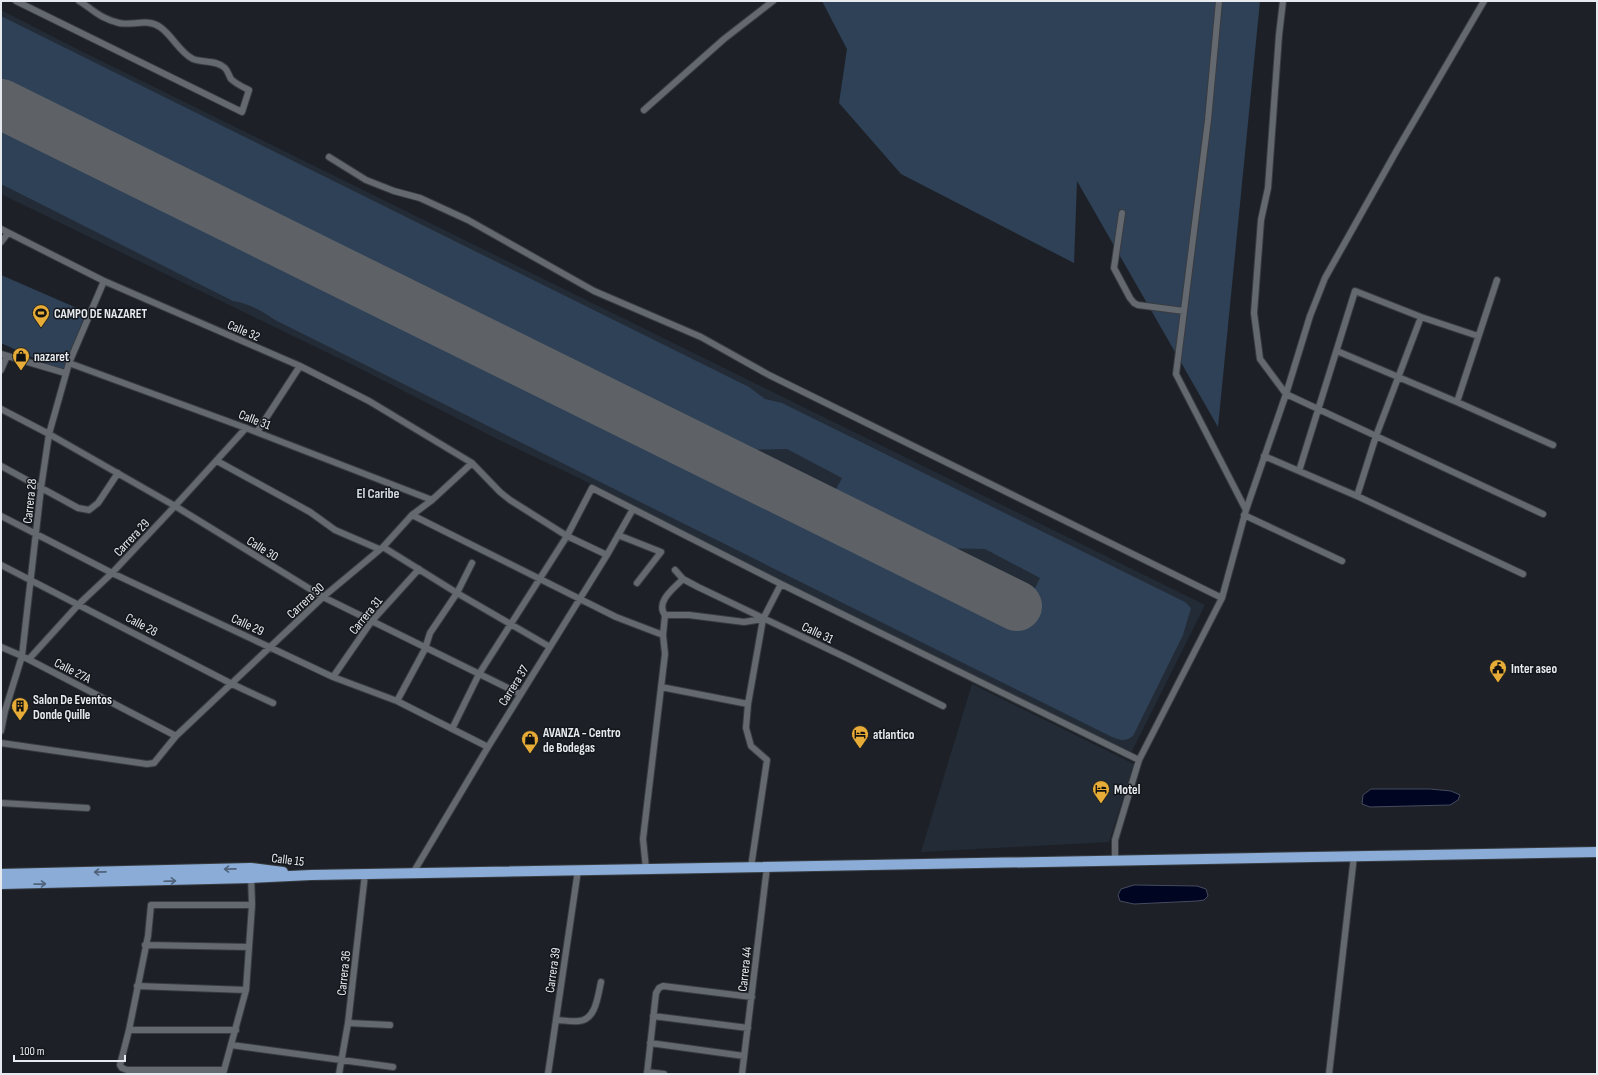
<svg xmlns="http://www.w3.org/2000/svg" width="1598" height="1075" font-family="'Sofia Sans Condensed',sans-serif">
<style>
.built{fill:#232b36}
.green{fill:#2f4157}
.water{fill:#000521;stroke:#454a5e}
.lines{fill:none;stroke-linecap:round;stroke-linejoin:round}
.runway{stroke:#5e6267;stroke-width:50}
.minor-casing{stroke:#383c41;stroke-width:8}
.trunk-casing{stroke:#383c41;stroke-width:12}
.minor{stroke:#646970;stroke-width:6}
.trunk{stroke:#8aacd6;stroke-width:10}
.oneway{stroke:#4f627a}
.labels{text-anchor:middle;stroke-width:3;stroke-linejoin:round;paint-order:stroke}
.poi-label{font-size:13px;font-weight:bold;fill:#e7eaee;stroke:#14181d;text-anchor:start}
.street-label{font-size:13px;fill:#e7eaee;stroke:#14181d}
.neighbourhood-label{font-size:14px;font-weight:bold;fill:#d1d7df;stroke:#14181d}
</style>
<rect width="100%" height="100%" fill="#1d2127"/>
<!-- built -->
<path class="built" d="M 1,10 L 79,50 L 1205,605 L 1131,753 L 704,543 L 579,478 L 499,440 L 359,368 L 1,194 Z
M 972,684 L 1134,764 L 1109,842 L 921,852 Z"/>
<!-- green -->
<path class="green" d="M 822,1 L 1260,1 L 1218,427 L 1077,181 L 1074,263 L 901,174 L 839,103 L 847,49 Z
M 1,16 L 749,387 L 765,399 L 782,403 L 1185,602 L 1191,608 L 1183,635 L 1133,736 C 1125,742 1120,740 1112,737 L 275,320 C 262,311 250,304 233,301 L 1,184 L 1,124 L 1016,626 L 1040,578 L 985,549 L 936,548 L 833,495 L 842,478 L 787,449 L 736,450 L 1,87 Z
M 1,275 L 86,312 L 64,372 L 1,343 Z"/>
<!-- water -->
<path class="water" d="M 1371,789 L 1430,789 L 1451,791 L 1460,795 L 1458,800 L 1450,805 L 1370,807 L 1362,804 L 1363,795 Z
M 1134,885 L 1197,886 L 1206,889 L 1208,896 L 1204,900 L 1197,901 L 1134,904 L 1120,901 L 1118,895 L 1121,889 Z"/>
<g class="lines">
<!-- runway -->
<path class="runway" d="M 1,104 L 1017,606"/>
<!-- minor casing -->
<g class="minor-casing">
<path id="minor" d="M 16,1 L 242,112 L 249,90 C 243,87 236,84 231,79 C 229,76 228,71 225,68 C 217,60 203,63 193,59 C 179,52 173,36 160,27 C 148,18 132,26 119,23 C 99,18 94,10 79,1
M 1219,1 L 1208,120 L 1176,374 L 1246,510
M 1283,1 L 1279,35 L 1268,188 L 1261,220 L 1254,313 L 1260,359 L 1286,394 L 1543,514
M 644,110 L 724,39 L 773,1
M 329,157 L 366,180 L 394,191 L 420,198 L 468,220 L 594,291 L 701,337 L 769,375 L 1222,598
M 1122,213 L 1114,268 L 1130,298 L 1134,303 L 1138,305 L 1184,311
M 1,229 L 104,281 L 300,366 L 369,401 L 472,463 L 500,492 L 510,500 L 567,536 L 607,555
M 1,242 L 8,233
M 1337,351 L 1457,402 L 1553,445
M 1,354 L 65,373
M 69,363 L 246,428 L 432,500
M 1,370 L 7,356
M 1457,402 L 1497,280
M 1,409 L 49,434 L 175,506 L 323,597 L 520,694
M 257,432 L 300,366
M 1264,456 L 1357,496 L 1523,574
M 217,461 L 310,512 L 335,530 L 379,549
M 1,466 L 78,508 L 89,510 L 98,503 L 118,473
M 1299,471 L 1355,291 L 1421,317 L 1478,336
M 1357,496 L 1376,436 L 1421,317
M 412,515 L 616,617 L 663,635
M 1244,515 L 1342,561
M 1,516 L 112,573 L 333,677 L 397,701 L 488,747
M 618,535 L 661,552 L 637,583
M 383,547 L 457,593 L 550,647
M 1,565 L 232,684 L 273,703
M 675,570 L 683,579 L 698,587 L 849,659 L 943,706
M 665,615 L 689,615 L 744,622 L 763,619
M 665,615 C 655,602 674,588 683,579
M 1,647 L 22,656 L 176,736
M 29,659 L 79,604 L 112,573 L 175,506 L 246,428
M 333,677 L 371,622 L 419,569
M 661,687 L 748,704
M 397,701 L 425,649 L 430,633 L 457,593 L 472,563
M 452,729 L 479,674 L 567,536 L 592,488 L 781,584 L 1139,760
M 1,731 L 5,711 L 22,656 L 41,488 L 49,434 L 69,363 L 104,281
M 1,743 L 147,764 L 154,763 L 176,736 L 323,597 L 383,547 L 412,515 L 432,500 L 472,463
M 1,803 L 87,808
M 1115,860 L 1115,840 L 1139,760 L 1222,598 L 1246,510 L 1286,394 L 1310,316 L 1325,278 L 1397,150 L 1484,1
M 751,867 L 767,760 L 751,746 L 746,728 L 748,704 L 763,619 L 781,584
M 646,869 L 643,839 L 665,654 L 663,635 L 665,615
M 413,873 L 488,747 L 607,555 L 633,509
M 145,945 L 249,947
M 137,986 L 246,990
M 653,1016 L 748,1028
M 556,1020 C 563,1020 571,1022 579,1021 C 596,1020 598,995 601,982
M 348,1023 L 390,1025
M 129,1030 L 236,1030
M 650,1043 L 744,1056
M 231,1045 L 393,1067
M 224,1070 L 127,1070 L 122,1068 L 120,1065 L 129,1030 L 148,936 L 151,905 L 252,905
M 647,1072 L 664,1074
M 223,1074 L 246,990 L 252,905 L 251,875
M 339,1074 L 348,1023 L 365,874
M 548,1074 L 578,870
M 647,1074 L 656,993 L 659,988 L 663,986 L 752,997
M 742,1074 L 767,867
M 1329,1074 L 1354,856"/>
</g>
<!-- trunk casing -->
<g class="trunk-casing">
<path id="trunk" d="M 1,874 L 251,868 L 283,872
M 1,884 L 251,878 L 311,875 L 1597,852"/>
</g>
<!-- minor -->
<use href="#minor" class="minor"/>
<!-- trunk -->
<use href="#trunk" class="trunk"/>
</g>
<!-- one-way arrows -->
<defs><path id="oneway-shaft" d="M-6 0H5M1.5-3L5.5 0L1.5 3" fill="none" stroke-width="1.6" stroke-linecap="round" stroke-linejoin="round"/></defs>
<g class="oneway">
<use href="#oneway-shaft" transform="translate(230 869) rotate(179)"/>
<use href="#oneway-shaft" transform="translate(100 872) rotate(179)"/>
<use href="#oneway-shaft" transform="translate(170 881) rotate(-2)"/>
<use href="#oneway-shaft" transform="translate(40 884) rotate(-1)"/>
</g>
<!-- icons -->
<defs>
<g id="stadium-pin" transform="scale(0.9)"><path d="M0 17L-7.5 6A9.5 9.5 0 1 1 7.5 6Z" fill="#e7ac37" stroke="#14181d"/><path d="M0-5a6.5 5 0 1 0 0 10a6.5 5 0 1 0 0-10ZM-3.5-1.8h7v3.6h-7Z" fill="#111"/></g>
<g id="shop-pin" transform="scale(0.9)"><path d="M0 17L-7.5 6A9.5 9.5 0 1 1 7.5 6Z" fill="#e7ac37" stroke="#14181d"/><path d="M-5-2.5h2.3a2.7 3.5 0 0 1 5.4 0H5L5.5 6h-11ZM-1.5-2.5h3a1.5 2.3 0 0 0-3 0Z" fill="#111"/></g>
<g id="civic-pin" transform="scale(0.9)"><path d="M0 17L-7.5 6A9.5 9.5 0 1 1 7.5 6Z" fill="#e7ac37" stroke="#14181d"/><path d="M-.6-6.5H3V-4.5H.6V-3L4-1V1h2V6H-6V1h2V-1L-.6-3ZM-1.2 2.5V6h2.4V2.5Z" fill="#111"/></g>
<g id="building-pin" transform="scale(0.9)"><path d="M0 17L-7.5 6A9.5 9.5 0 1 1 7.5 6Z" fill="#e7ac37" stroke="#14181d"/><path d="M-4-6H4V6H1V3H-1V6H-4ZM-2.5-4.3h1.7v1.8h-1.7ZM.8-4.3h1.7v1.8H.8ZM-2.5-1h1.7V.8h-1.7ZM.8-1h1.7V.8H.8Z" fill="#111"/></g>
<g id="hotel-pin" transform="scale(0.9)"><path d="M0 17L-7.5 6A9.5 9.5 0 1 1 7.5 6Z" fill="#e7ac37" stroke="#14181d"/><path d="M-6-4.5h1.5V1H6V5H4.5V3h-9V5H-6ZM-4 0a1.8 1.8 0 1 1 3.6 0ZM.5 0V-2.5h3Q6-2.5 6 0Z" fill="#111"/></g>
</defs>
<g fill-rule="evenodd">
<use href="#stadium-pin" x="41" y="313"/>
<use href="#shop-pin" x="21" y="356"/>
<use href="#civic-pin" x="1498" y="668"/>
<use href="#building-pin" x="20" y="706"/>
<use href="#hotel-pin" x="860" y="734"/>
<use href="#shop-pin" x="530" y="739"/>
<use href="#hotel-pin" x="1101" y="789"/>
</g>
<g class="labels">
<!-- poi labels -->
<g class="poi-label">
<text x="54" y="318">CAMPO DE NAZARET</text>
<text x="34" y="361">nazaret</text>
<text x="1511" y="673">Inter aseo</text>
<text x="33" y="704">Salon De Eventos<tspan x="33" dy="15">Donde Quille</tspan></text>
<text x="543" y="737">AVANZA - Centro<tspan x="543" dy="15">de Bodegas</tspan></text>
<text x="873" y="739">atlantico</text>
<text x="1114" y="794">Motel</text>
</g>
<!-- street labels -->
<g class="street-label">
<text transform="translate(244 330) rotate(23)" y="5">Calle 32</text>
<text transform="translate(255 419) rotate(21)" y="5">Calle 31</text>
<text transform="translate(29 501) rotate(-84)" y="5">Carrera 28</text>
<text transform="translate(131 537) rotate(-47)" y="5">Carrera 29</text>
<text transform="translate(263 548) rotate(32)" y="5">Calle 30</text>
<text transform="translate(305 600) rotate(-43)" y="5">Carrera 30</text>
<text transform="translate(365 615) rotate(-51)" y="5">Carrera 31</text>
<text transform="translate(142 624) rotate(28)" y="5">Calle 28</text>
<text transform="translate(248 624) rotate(25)" y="5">Calle 29</text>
<text transform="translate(818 632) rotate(25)" y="5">Calle 31</text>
<text transform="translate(73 670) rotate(27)" y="5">Calle 27A</text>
<text transform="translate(513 685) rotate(-58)" y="5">Carrera 37</text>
<text transform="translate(288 859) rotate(7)" y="5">Calle 15</text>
<text transform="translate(744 969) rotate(-84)" y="5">Carrera 44</text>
<text transform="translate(552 970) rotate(-82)" y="5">Carrera 39</text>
<text transform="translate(343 973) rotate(-84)" y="5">Carrera 36</text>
</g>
<!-- neighbourhood labels -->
<g class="neighbourhood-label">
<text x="378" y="498">El Caribe</text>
</g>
</g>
<!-- border -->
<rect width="1598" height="1075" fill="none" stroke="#e7eaee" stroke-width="4"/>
<!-- scale -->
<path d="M14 1055v6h111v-6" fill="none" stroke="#e7eaee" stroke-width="2"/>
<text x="20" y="1055" font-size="12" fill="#e7eaee" stroke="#14181d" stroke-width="3" paint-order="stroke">100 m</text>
</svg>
